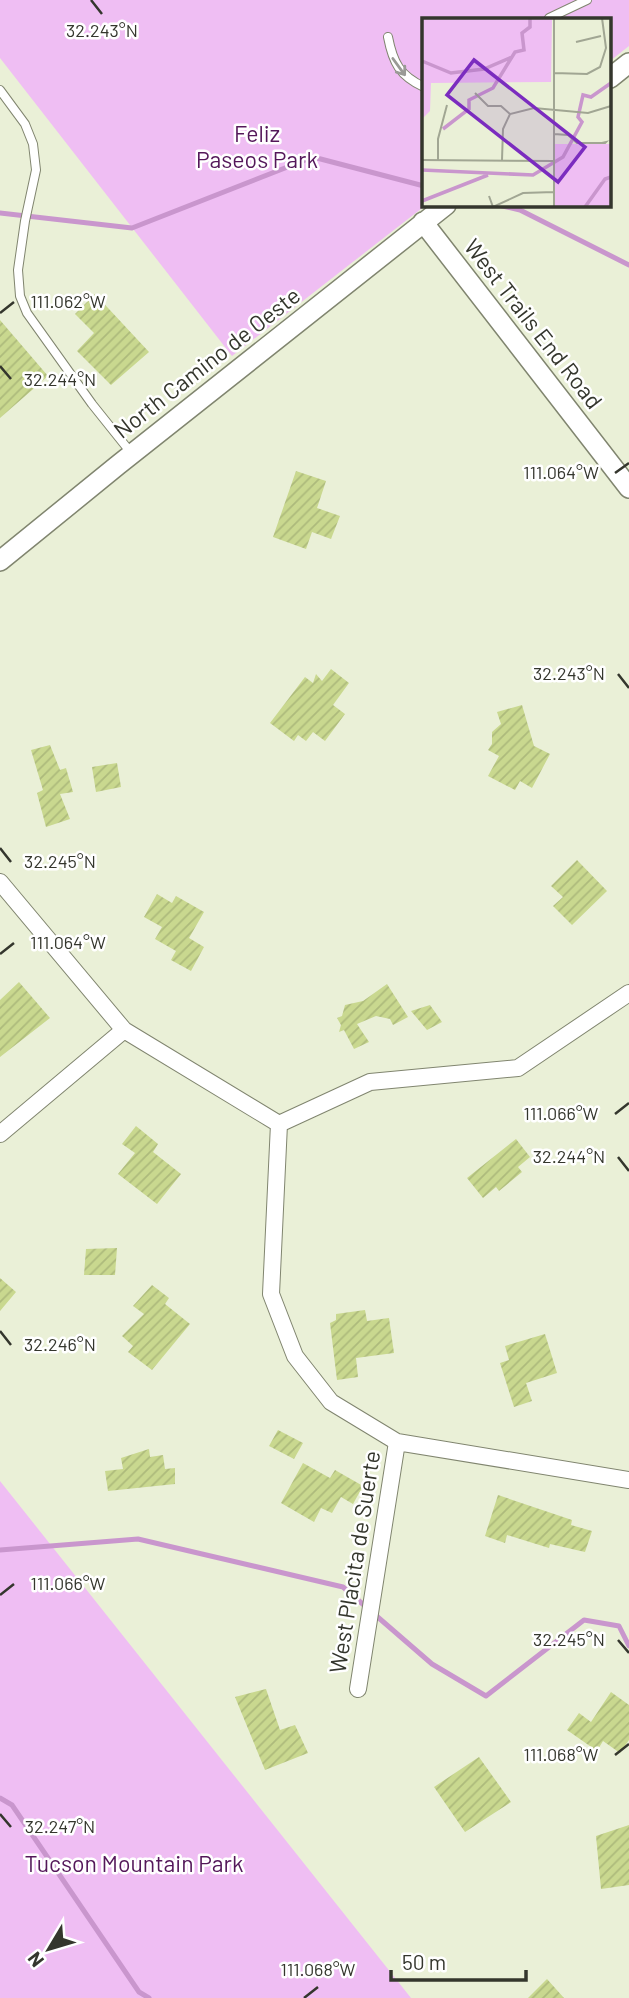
<svg xmlns="http://www.w3.org/2000/svg" width="629" height="1998" font-family="Barlow,sans-serif">
<style>
.park{fill:#efbef3}
.lines{fill:none;stroke-linecap:round;stroke-linejoin:round}
.stream{stroke:#c996cd;stroke-width:5}
.building{fill:url(#building-hatch)}
.service-casing{stroke:#80856f;stroke-width:10}
.minor-casing{stroke:#80856f;stroke-width:18}
.tertiary-casing{stroke:#80856f;stroke-width:22}
.service{stroke:#fff;stroke-width:8}
.minor{stroke:#fff;stroke-width:16}
.tertiary{stroke:#fff;stroke-width:19}
.oneway{stroke:#9a9a96}
.ticks{fill:none;stroke:#34362d;stroke-width:2.5}
.labels{text-anchor:middle;stroke-width:5;stroke-linejoin:round;paint-order:stroke}
.park-label{font-size:23px;fill:#54175a;stroke:#fff}
.street-label{font-size:23px;fill:#34362d;stroke:#fff}
.inset-river{fill:none;stroke:#c996cd;stroke-width:3.5}
.inset-road{fill:none;stroke:#a1a693;stroke-width:2}
.view{fill:#7b2cbf;fill-opacity:0.15;stroke:#7b2cbf;stroke-width:3.5}
.inset-edge{fill:none;stroke:#34362d;stroke-width:3.5}
.ticks-label{font-size:18px;text-anchor:middle;fill:#34362d;stroke:#fff;stroke-width:5;stroke-linejoin:round;paint-order:stroke}
</style>
<defs>
<pattern id="building-hatch" width="6" height="6" patternUnits="userSpaceOnUse" patternTransform="scale(1.75)"><rect width="6" height="6" fill="#c9d88f"/><path d="M-1 1l2-2M0 6l6-6M5 7l2-2" fill="none" stroke="#adba7c"/></pattern>
</defs>
<rect width="100%" height="100%" fill="#eaf0d7"/>
<!-- park -->
<path class="park" d="M 0,0 L 629,0 L 629,46 L 610,61 L 610,19 L 424,19 L 424,205 L 426,205 L 232,356 L 0,58 Z
M 0,1481 L 411,1998 L 0,1998 Z"/>
<g class="lines">
<!-- stream -->
<path class="stream" d="M 498,205 L 520,210 L 629,265
M 0,213 L 132,228 L 313,157 L 424,186
M 0,1550 L 138,1539 L 343,1587 L 432,1664 L 486,1696 L 584,1620 L 619,1626 L 629,1646
M 0,1798 L 12,1805 L 139,1992 L 149,1998"/>
</g>
<!-- building -->
<path class="building" d="M 95,294 L 149,352 L 111,385 L 77,351 L 94,333 L 75,314 Z
M 0,320 L 48,376 L 0,418 Z
M 296,471 L 326,481 L 317,508 L 340,516 L 331,539 L 312,532 L 306,549 L 273,537 Z
M 331,669 L 349,683 L 333,705 L 345,714 L 325,741 L 313,732 L 306,741 L 298,735 L 294,741 L 270,723 L 305,677 L 313,683 L 316,674 L 322,681 Z
M 522,705 L 534,746 L 550,754 L 532,788 L 520,781 L 515,790 L 488,776 L 499,756 L 488,750 L 492,744 L 492,732 L 501,724 L 497,712 Z
M 50,745 L 60,770 L 66,768 L 73,792 L 60,794 L 70,819 L 46,827 L 37,793 L 43,790 L 31,750 Z
M 117,763 L 121,787 L 96,792 L 92,767 Z
M 577,860 L 607,891 L 572,925 L 553,906 L 563,897 L 551,886 Z
M 157,894 L 172,903 L 176,896 L 204,912 L 189,938 L 204,947 L 191,971 L 171,960 L 176,951 L 155,939 L 162,927 L 144,917 Z
M 19,982 L 50,1018 L 0,1057 L 0,1000 Z
M 387,984 L 408,1017 L 393,1025 L 390,1019 L 376,1016 L 357,1024 L 369,1042 L 354,1049 L 344,1030 L 339,1032 L 341,1025 L 337,1018 L 342,1016 L 345,1005 L 363,1001 Z
M 430,1005 L 442,1022 L 427,1030 L 411,1011 Z
M 136,1126 L 158,1144 L 153,1152 L 181,1174 L 157,1204 L 118,1174 L 135,1153 L 122,1144 Z
M 516,1139 L 530,1157 L 518,1167 L 522,1172 L 499,1191 L 496,1187 L 483,1198 L 467,1178 Z
M 117,1248 L 115,1275 L 84,1275 L 86,1249 Z
M 0,1278 L 16,1292 L 0,1311 Z
M 152,1285 L 169,1298 L 165,1304 L 190,1324 L 152,1370 L 128,1352 L 133,1346 L 122,1336 L 144,1314 L 133,1306 Z
M 365,1310 L 367,1321 L 389,1318 L 394,1353 L 356,1358 L 358,1377 L 337,1380 L 330,1323 L 336,1320 L 336,1314 Z
M 545,1334 L 557,1373 L 526,1383 L 532,1401 L 514,1407 L 500,1363 L 509,1360 L 505,1346 Z
M 278,1430 L 303,1443 L 294,1459 L 269,1446 Z
M 149,1449 L 150,1457 L 163,1455 L 165,1469 L 175,1468 L 175,1484 L 108,1491 L 105,1471 L 123,1469 L 121,1458 Z
M 303,1463 L 330,1478 L 335,1470 L 363,1486 L 353,1504 L 341,1497 L 332,1513 L 321,1508 L 314,1522 L 281,1503 Z
M 498,1495 L 572,1520 L 571,1525 L 592,1531 L 585,1552 L 550,1544 L 549,1548 L 507,1535 L 505,1543 L 485,1536 Z
M 266,1689 L 280,1730 L 295,1725 L 308,1753 L 265,1770 L 235,1697 Z
M 611,1692 L 629,1705 L 629,1740 L 620,1753 L 603,1741 L 597,1751 L 567,1730 L 579,1713 L 591,1722 Z
M 479,1757 L 511,1802 L 465,1832 L 434,1787 Z
M 629,1825 L 629,1885 L 601,1889 L 596,1836 Z
M 547,1979 L 564,1998 L 528,1998 Z"/>
<g class="lines">
<!-- service casing -->
<g class="service-casing">
<path id="service" d="M 549,18 L 587,0
M 388,37 C 393,63 400,76 424,87
M 0,90 L 25,124 L 33,144 L 36,170 L 25,221 L 18,270 L 20,296 L 27,313 L 92,404 L 132,454"/>
</g>
<!-- minor casing -->
<g class="minor-casing">
<path id="minor" d="M 0,882 L 124,1030 L 279,1124 L 370,1082 L 518,1068 L 629,993
M 279,1124 L 271,1294 L 295,1356 L 331,1402 L 397,1442 L 358,1689
M 0,1134 L 124,1030
M 397,1442 L 629,1480"/>
</g>
<!-- tertiary casing -->
<g class="tertiary-casing">
<path id="tertiary" d="M 610,78 L 629,63
M 423,222 L 629,488
M 0,561 L 118,465 L 446,205"/>
</g>
<!-- service -->
<use href="#service" class="service"/>
<!-- minor -->
<use href="#minor" class="minor"/>
<!-- tertiary -->
<use href="#tertiary" class="tertiary"/>
</g>
<!-- one-way arrows -->
<defs><path id="oneway-shaft" d="M-6 0H5M1.5-3L5.5 0L1.5 3" fill="none" stroke-width="1.6" stroke-linecap="round" stroke-linejoin="round" transform="scale(1.75)"/></defs>
<use class="oneway" href="#oneway-shaft" transform="translate(399 67) rotate(54)"/>
<!-- ticks -->
<path class="ticks" d="M 91,0 L 102,14M 0,313 L 14,302M 0,366 L 11,379M 615,473 L 629,463M 618,674 L 629,688M 0,848 L 11,862M 0,954 L 14,943M 615,1114 L 629,1103M 618,1157 L 629,1171M 0,1331 L 11,1345M 0,1595 L 14,1584M 618,1640 L 629,1653M 615,1755 L 629,1744M 0,1814 L 11,1827M 304,1998 L 318,1987"/>
<g class="labels">
<!-- park labels -->
<g class="park-label">
<text x="257" y="142">Feliz<tspan x="257" dy="26">Paseos Park</tspan></text>
<text x="134" y="1872">Tucson Mountain Park</text>
</g>
<!-- street labels -->
<g class="street-label">
<text transform="translate(533 324) rotate(52)" y="8">West Trails End Road</text>
<text transform="translate(207 363) rotate(-38)" y="8">North Camino de Oeste</text>
<text transform="translate(355 1562) rotate(-81)" y="8">West Placita de Suerte</text>
</g>
</g>
<!-- overview -->
<g transform="translate(422 18)">
<rect width="189" height="189" fill="#eaf0d7"/>
<path d="M 0,0 L 130,0 L 129,64 L 9,65 L 8,93 L 0,101 ZM 133,126 L 189,126 L 189,189 L 133,189 Z" fill="#efbef3"/>
<path class="inset-river" d="M 0,43 L 29,55 L 62,51 L 90,39M 21,111 L 47,91 L 47,82 L 71,70 L 93,34 L 102,32 L 100,15 L 108,9 L 108,0M 0,152 L 111,157 L 141,139 L 160,104 L 156,99 L 161,77 L 169,79 L 189,65M 0,183 L 66,157M 163,189 L 183,161 L 189,159"/>
<path class="inset-road" d="M 154,24 L 179,18M 132,55 L 165,56 L 178,49 L 184,30 L 180,0M 53,75 L 66,88 L 79,88 L 88,96M 132,116 L 146,117 L 155,125 L 183,125 L 184,124 L 180,125M 0,142 L 132,143M 16,142 L 16,121 L 25,87M 80,142 L 81,111 L 88,96 L 112,90 L 166,95 L 189,88M 67,178 L 71,189 L 101,175 L 132,174M 132,189 L 132,0"/>
<path class="view" d="M 52,42 L 163,129 L 136,164 L 25,77 Z"/>
<rect width="189" height="189" class="inset-edge"/>
</g>
<g class="ticks-label">
<text x="102" y="37">32.243°N</text>
<text x="68" y="308">111.062°W</text>
<text x="60" y="386">32.244°N</text>
<text x="561" y="479">111.064°W</text>
<text x="569" y="680">32.243°N</text>
<text x="60" y="868">32.245°N</text>
<text x="68" y="949">111.064°W</text>
<text x="561" y="1120">111.066°W</text>
<text x="569" y="1163">32.244°N</text>
<text x="60" y="1351">32.246°N</text>
<text x="68" y="1590">111.066°W</text>
<text x="569" y="1646">32.245°N</text>
<text x="561" y="1761">111.068°W</text>
<text x="60" y="1833">32.247°N</text>
<text x="318" y="1976">111.068°W</text>
</g>
<!-- north arrow -->
<g transform="translate(49 1949) rotate(232)" stroke="#ffffff" stroke-width="5" paint-order="stroke">
<path d="M0-5L12 26L0 18L-12 26Z" fill="#34362d"/>
<text y="-10" font-size="19" font-weight="bold" text-anchor="middle" fill="#34362d">N</text>
</g>
<!-- scale -->
<path d="M391 1970v10h135v-10" fill="none" stroke="#34362d" stroke-width="3.5"/>
<text x="402" y="1970" font-size="21" fill="#34362d" stroke="#ffffff" stroke-width="5" paint-order="stroke">50 m</text>
</svg>
